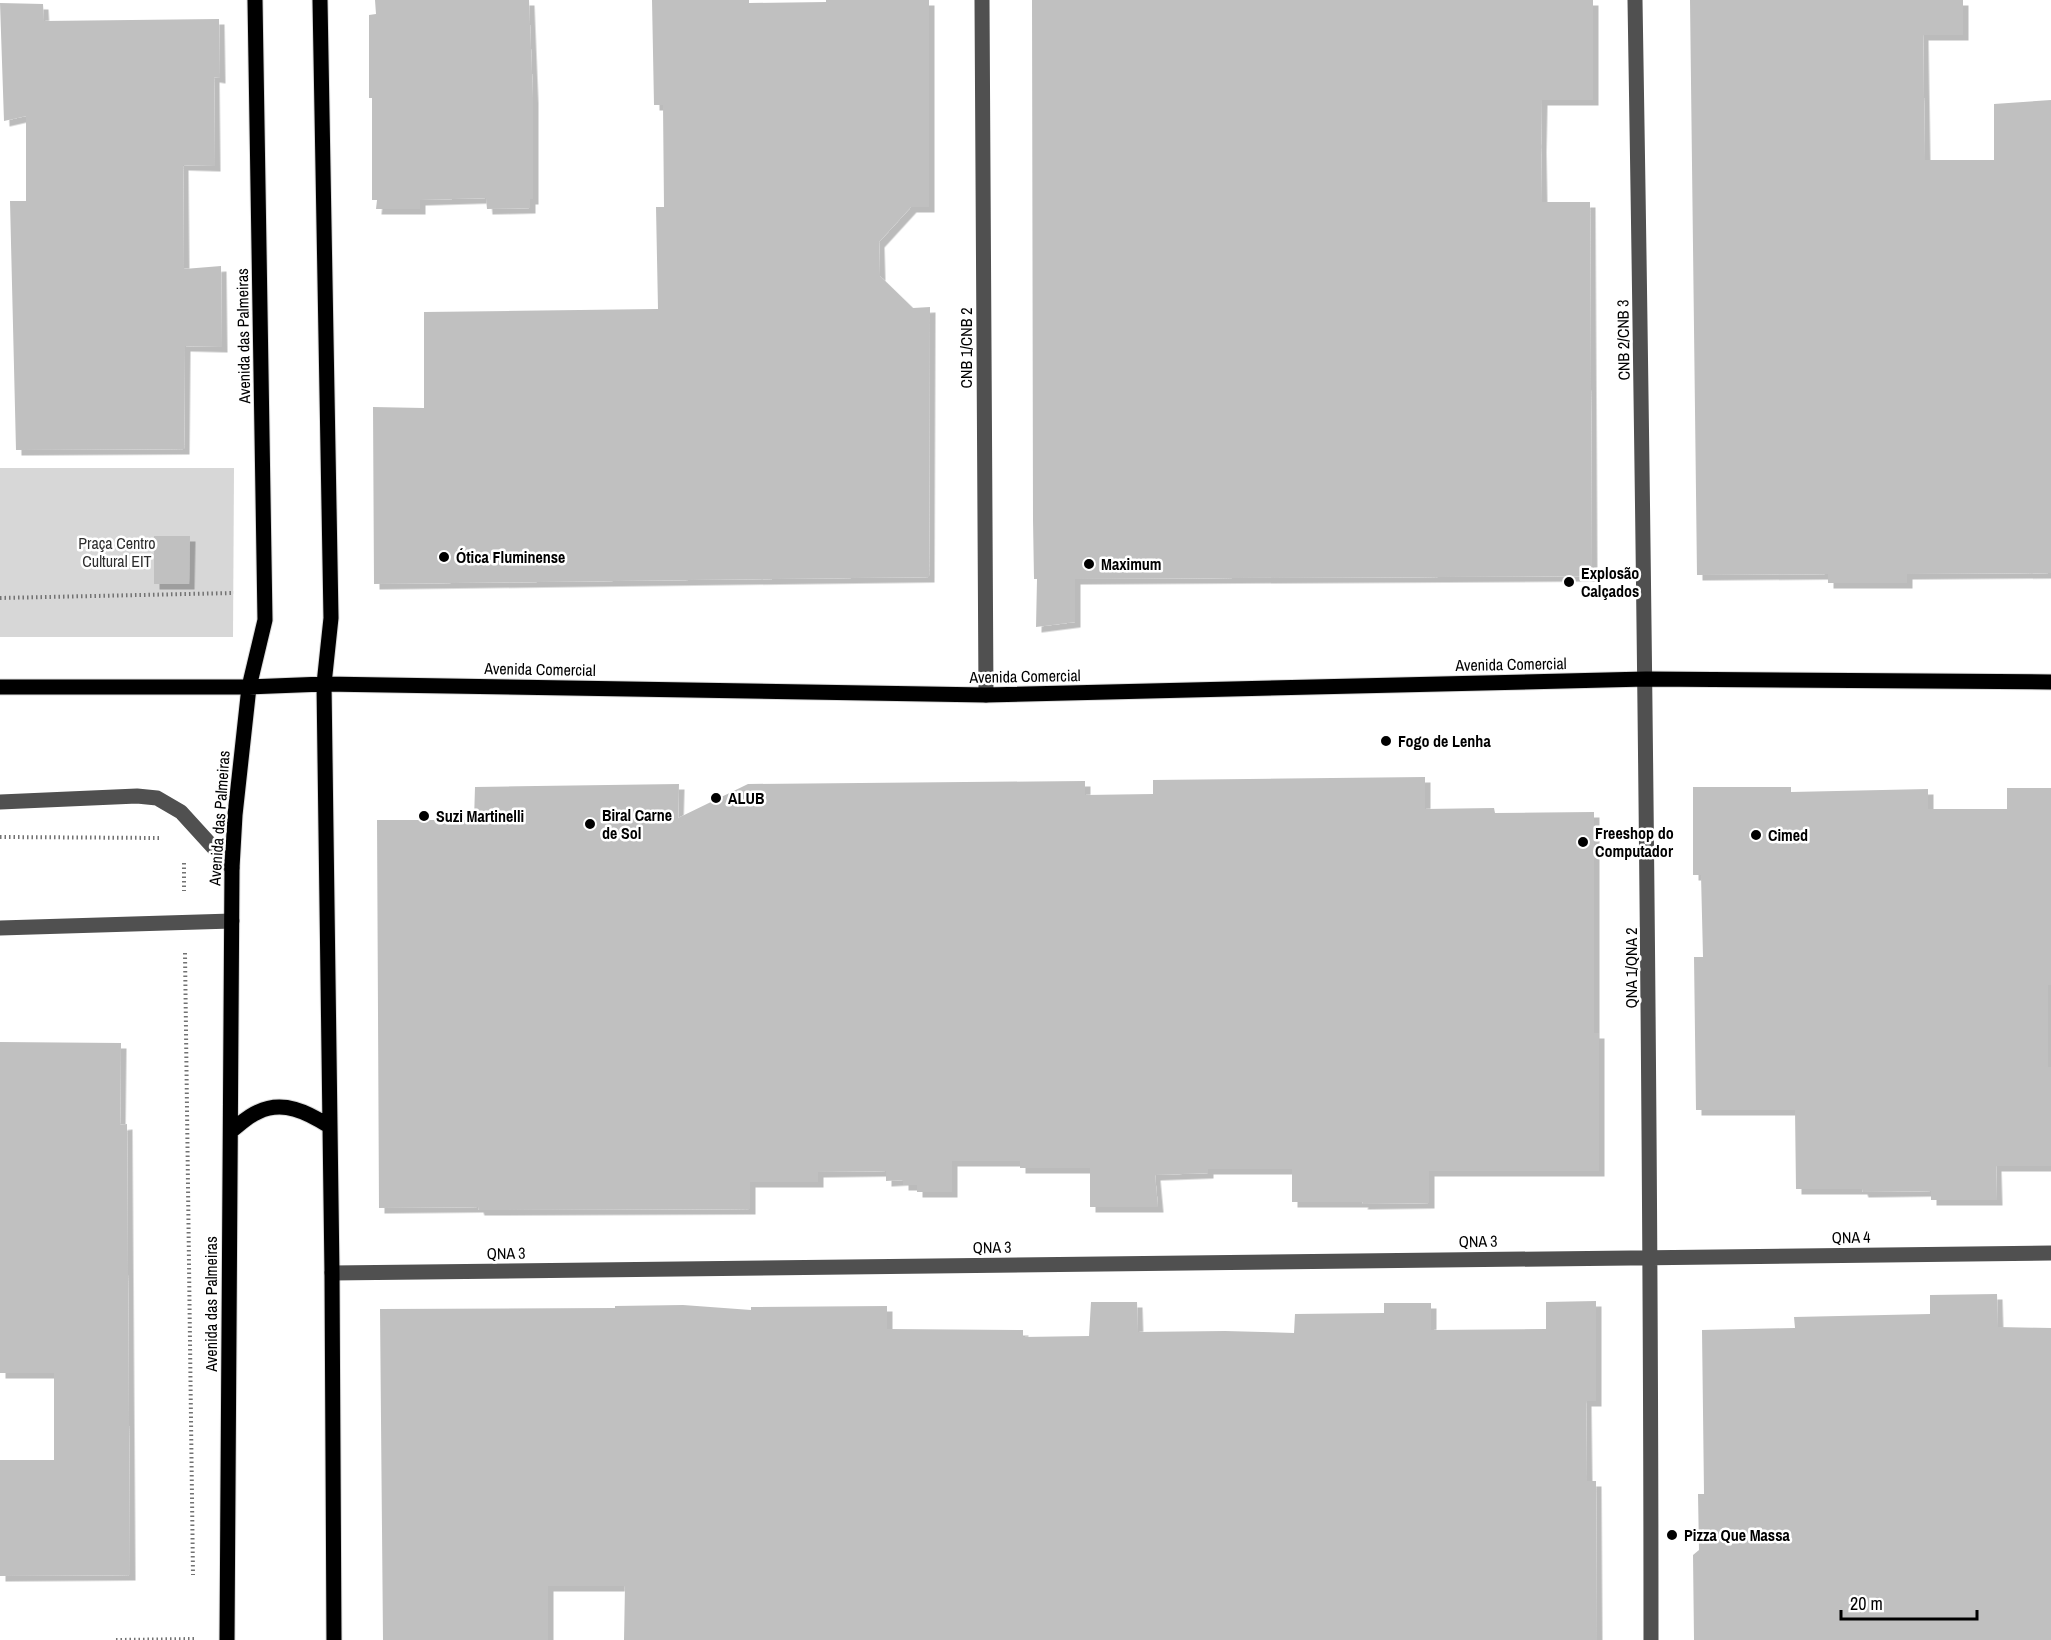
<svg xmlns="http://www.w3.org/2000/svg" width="2051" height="1640" font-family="'Archivo Narrow',sans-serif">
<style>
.green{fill:#d7d7d7}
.building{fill:#c0c0c0;filter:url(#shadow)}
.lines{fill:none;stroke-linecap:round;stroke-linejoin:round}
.major-casing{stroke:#dbdbdb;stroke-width:17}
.path{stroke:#727272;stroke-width:4;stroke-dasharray:1.5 3;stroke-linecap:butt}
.minor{stroke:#505050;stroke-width:15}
.major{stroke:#000;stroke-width:15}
.poi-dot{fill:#000;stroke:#fff;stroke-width:2}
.labels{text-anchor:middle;stroke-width:5;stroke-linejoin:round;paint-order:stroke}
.street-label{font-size:16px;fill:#000;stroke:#fff}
.park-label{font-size:16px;fill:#2e2e2e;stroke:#fff}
.poi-label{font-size:16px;font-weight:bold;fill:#000;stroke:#fff;text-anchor:start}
</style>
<defs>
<filter id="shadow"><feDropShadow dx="5.5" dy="5.5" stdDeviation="0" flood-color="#0004"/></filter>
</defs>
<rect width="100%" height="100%" fill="#fff"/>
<!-- green -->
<path class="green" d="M 0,468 L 234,468 L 233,637 L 0,637 Z"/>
<!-- building -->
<path class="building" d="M 375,0 L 529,0 L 533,98 L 533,199 L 530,199 L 530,208 L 487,209 L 486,198 L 420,200 L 420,209 L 376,209 L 377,200 L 372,200 L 372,98 L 369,98 L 369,15 L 376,14 Z
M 652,0 L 749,0 L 749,3 L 826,2 L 826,0 L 929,0 L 929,207 L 911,207 L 879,242 L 880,276 L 913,308 L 930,307 L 929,577 L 374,584 L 373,407 L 424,408 L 424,312 L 658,309 L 656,207 L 664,207 L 663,105 L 654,105 Z
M 1032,0 L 1593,0 L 1593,100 L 1542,100 L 1541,147 L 1542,202 L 1590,202 L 1592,576 L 1075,579 L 1075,622 L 1036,627 L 1037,579 L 1034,579 L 1033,520 Z
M 1690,0 L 1963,0 L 1963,35 L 1923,35 L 1925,160 L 1994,160 L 1994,104 L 2051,100 L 2051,573 L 1907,574 L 1907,583 L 1828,583 L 1828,574 L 1697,575 Z
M 0,3 L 43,4 L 44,21 L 219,19 L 220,78 L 214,77 L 215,166 L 183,165 L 184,269 L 221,266 L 222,347 L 185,346 L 184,449 L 16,450 L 10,201 L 26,201 L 26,116 L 4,121 Z
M 154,536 L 190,536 L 189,584 L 154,584 Z
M 1425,777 L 1425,809 L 1494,808 L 1495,813 L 1594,812 L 1594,1033 L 1599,1033 L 1599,1171 L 1429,1171 L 1429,1203 L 1362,1204 L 1363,1202 L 1292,1202 L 1292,1169 L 1208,1169 L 1208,1173 L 1155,1175 L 1158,1207 L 1090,1207 L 1090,1168 L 1020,1168 L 1020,1161 L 952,1161 L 952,1192 L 917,1192 L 917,1185 L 903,1185 L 903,1180 L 886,1181 L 886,1171 L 818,1172 L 818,1182 L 750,1182 L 750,1209 L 479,1210 L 478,1207 L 379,1208 L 377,820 L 474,820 L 475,787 L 679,784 L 678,818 L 748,784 L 1085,781 L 1085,795 L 1153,794 L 1153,780 Z
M 1693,787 L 1791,787 L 1791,792 L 1928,789 L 1928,809 L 2007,809 L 2007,788 L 2051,788 L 2051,985 L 2048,985 L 2048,1067 L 2051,1067 L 2051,1166 L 1996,1166 L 1997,1200 L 1931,1200 L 1931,1191 L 1863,1192 L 1862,1189 L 1796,1189 L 1795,1110 L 1696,1110 L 1694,957 L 1703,957 L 1701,875 L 1693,875 Z
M 0,1042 L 121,1043 L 120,1125 L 127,1124 L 130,1575 L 0,1576 L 0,1460 L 54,1460 L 54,1373 L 0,1373 Z
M 1997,1294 L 1998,1327 L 2051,1328 L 2051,1640 L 1694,1640 L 1693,1555 L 1699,1550 L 1698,1494 L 1704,1494 L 1702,1330 L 1795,1328 L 1794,1317 L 1930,1314 L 1930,1295 Z
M 1596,1301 L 1596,1401 L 1586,1401 L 1587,1481 L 1596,1481 L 1597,1640 L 624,1640 L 625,1586 L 548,1586 L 548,1640 L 383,1640 L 380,1309 L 615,1308 L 615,1306 L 683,1305 L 751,1310 L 751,1307 L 887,1306 L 887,1329 L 1023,1330 L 1023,1337 L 1089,1336 L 1091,1302 L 1137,1302 L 1138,1332 L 1225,1331 L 1294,1333 L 1295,1314 L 1384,1313 L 1384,1303 L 1431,1303 L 1431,1330 L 1546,1329 L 1546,1302 Z"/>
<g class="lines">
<!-- major casing -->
<g class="major-casing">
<path id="major" d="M 320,0 L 331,618 L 324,684 L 332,1273 L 334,1640
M 0,687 L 249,687 L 324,684 L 986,695 L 1646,679 L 2051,682
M 231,1131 C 239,1125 248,1116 258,1112 C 283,1100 307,1112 329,1126
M 227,1640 L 232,868 L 235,815 L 249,687 L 265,620 L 255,0"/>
</g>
<!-- path -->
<path class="path" d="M 0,598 L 234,593
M 0,837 L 161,838
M 184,863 L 184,891
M 185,953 L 193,1575
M 116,1640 L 194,1639 L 194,1636"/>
<!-- minor -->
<path class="minor" d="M 982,0 L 986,695
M 1635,0 C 1644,547 1651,1093 1651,1640
M 0,802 L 137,796 L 157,798 L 181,812 L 232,868
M 0,928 L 232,921
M 332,1273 L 2051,1253"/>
<!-- major -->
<use href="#major" class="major"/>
</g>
<!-- markers -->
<g class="poi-dot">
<circle cx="444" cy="557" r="6"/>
<circle cx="1089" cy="564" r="6"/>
<circle cx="1569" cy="582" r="6"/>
<circle cx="1386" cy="741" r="6"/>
<circle cx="716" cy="798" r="6"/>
<circle cx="424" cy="816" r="6"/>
<circle cx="590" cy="824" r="6"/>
<circle cx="1756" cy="835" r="6"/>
<circle cx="1583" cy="842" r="6"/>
<circle cx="1672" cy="1535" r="6"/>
</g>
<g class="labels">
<!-- street labels -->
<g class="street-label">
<text transform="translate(243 336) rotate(-91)" y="6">Avenida das Palmeiras</text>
<text transform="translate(1623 340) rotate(-91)" y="6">CNB 2/CNB 3</text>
<text transform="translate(966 348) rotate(-90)" y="6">CNB 1/CNB 2</text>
<text transform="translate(1511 664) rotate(-1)" y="6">Avenida Comercial</text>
<text transform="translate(540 669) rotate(1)" y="6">Avenida Comercial</text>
<text transform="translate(1025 676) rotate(-1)" y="6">Avenida Comercial</text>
<text transform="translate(219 818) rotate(-86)" y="6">Avenida das Palmeiras</text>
<text transform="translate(1631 968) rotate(-90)" y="6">QNA 1/QNA 2</text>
<text transform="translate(1851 1237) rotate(-1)" y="6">QNA 4</text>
<text transform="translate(1478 1241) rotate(-1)" y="6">QNA 3</text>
<text transform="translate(992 1247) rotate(-1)" y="6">QNA 3</text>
<text transform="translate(506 1253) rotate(-1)" y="6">QNA 3</text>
<text transform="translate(211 1304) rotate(-90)" y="6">Avenida das Palmeiras</text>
</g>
<!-- park labels -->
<g class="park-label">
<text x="117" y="549">Praça Centro<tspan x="117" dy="18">Cultural EIT</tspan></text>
</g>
<!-- poi labels -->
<g class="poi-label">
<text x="456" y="563">Ótica Fluminense</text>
<text x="1101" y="570">Maximum</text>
<text x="1581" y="579">Explosão<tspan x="1581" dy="18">Calçados</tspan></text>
<text x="1398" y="747">Fogo de Lenha</text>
<text x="728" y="804">ALUB</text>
<text x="602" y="821">Biral Carne<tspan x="602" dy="18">de Sol</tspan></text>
<text x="436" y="822">Suzi Martinelli</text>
<text x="1595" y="839">Freeshop do<tspan x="1595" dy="18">Computador</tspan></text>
<text x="1768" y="841">Cimed</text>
<text x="1684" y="1541">Pizza Que Massa</text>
</g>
</g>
<!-- scale -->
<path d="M1841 1610v9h136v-9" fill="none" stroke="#000000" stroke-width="3"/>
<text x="1850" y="1610" font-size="18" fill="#000000" stroke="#ffffff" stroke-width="4.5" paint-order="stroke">20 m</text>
</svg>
